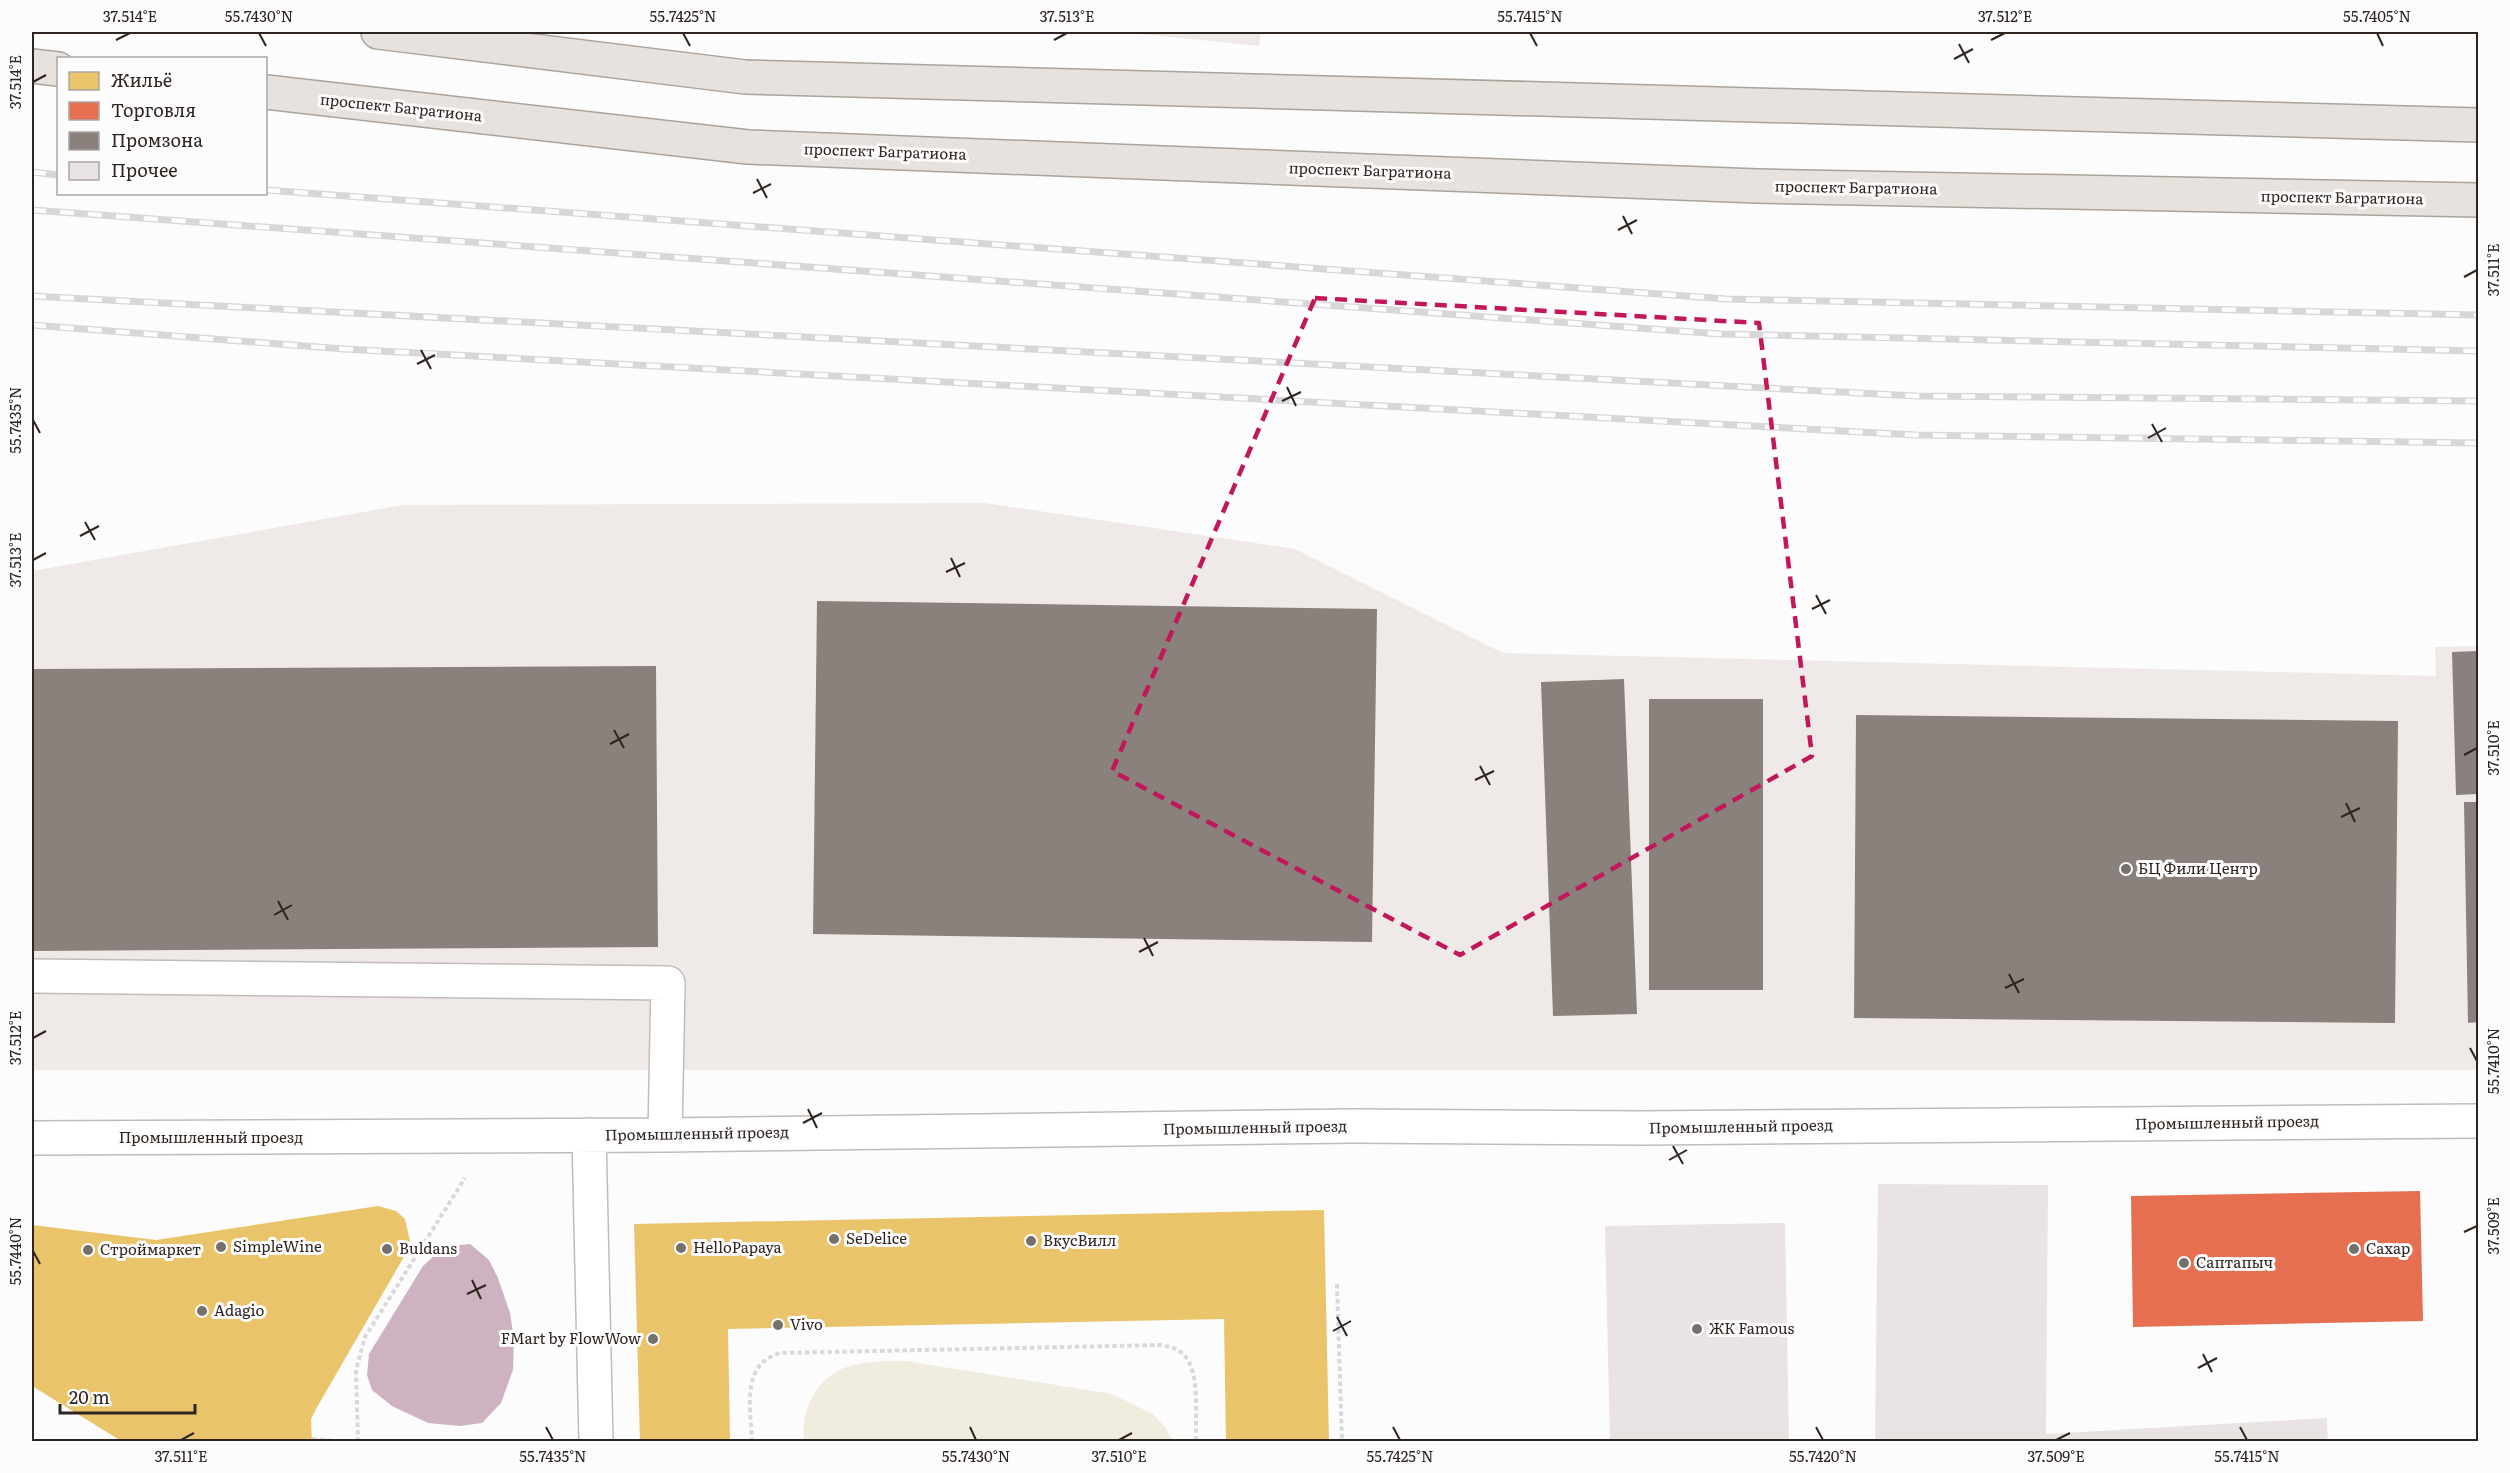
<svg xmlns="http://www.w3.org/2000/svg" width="2510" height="1473" font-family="Literata,serif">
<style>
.built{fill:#efe9e8}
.green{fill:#f0edde}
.water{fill:#ceb2c1}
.homes{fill:#e9c46a}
.shops{fill:#e76f51}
.industry{fill:#8a817c}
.building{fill:#e9e3e3}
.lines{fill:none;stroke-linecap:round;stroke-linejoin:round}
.minor-casing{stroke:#c1bcba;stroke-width:36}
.major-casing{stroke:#aba39a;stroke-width:36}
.path{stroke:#dad9d9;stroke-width:4;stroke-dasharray:4.5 3;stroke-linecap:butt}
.minor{stroke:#fff;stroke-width:33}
.major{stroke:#e7e2dd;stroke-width:33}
.rail-casing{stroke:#d8d7d7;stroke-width:7}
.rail{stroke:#fcfcfc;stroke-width:4.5;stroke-dasharray:14;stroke-linecap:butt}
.marked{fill:none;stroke:#c2185b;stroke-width:4.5;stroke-dasharray:12 8;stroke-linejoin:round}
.ticks{fill:none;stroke:#2e2420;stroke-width:2}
.poi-dot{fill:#76706d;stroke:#fcfcfc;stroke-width:2}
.labels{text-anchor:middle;stroke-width:6;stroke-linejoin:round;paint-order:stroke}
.street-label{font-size:15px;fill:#2e2420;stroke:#fcfcfc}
.poi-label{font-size:15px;fill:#2e2420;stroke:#fcfcfc;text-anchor:start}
.neatline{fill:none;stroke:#2e2420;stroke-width:2}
.ticks-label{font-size:15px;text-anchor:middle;fill:#2e2420}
</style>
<rect width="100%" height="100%" fill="#fcfcfc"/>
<!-- built -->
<path class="built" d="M 1123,32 L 1261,32 L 1259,46 Z
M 985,503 L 1295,549 L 1503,653 L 2436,676 L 2435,647 L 2478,646 L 2478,1070 L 32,1070 L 32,571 L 403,505 Z"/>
<!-- green -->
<path class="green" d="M 906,1361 L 1112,1394 L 1153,1414 L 1165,1427 L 1173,1441 L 804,1441 C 800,1408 819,1373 853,1365 C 870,1361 888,1361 906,1361 Z"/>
<!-- water -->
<path class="water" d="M 470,1244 L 489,1260 L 498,1278 L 510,1313 L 514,1339 L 513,1370 L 501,1403 L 482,1423 L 460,1426 L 428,1423 L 392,1406 L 372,1390 L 367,1375 L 369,1354 L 423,1266 L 437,1253 L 451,1246 Z"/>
<!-- homes -->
<path class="homes" d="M 378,1206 L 396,1211 L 405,1219 L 410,1241 L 405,1255 L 316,1409 L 311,1419 L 312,1442 L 123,1442 L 32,1386 L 32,1225 L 156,1240 Z
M 1324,1210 L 1329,1442 L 1226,1442 L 1224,1319 L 728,1329 L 730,1442 L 640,1442 L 634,1224 Z"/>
<!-- shops -->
<path class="shops" d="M 2420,1191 L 2423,1321 L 2133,1327 L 2131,1196 Z"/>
<!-- industry -->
<path class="industry" d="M 817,601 L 1377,609 L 1372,942 L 813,934 Z
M 2478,651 L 2478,794 L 2456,795 L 2452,652 Z
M 656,666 L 658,947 L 32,951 L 32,669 Z
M 1624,679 L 1637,1014 L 1553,1016 L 1541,682 Z
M 1649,699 L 1763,699 L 1763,990 L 1649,990 Z
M 1856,715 L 2398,721 L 2395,1023 L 1854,1018 Z
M 2464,802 L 2478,802 L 2478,1022 L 2468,1023 Z"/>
<!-- building -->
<path class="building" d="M 1878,1184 L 2048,1185 L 2046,1434 L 2327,1418 L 2328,1442 L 1875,1442 Z
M 1785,1223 L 1789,1442 L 1610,1442 L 1605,1226 Z"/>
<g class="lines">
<!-- minor casing -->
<g class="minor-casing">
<path id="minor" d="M 32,976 L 668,983 L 665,1135
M 589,1135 L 596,1442
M 32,1138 L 665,1135 L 1353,1126 L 1642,1128 L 2478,1121"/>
</g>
<!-- major casing -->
<g class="major-casing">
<path id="major" d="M 378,32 L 745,77 L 2478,125
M 32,66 L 58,69
M 266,92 L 748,147 L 1757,186 L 2478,200"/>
</g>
<!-- path -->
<path class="path" d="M 1337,1284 L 1342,1442
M 312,1439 L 345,1442
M 358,1442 L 356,1370 L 365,1337 L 465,1178
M 752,1442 C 751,1408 740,1365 780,1353 L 1161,1345 C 1169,1347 1177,1348 1183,1354 C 1201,1370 1195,1419 1196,1442"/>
<!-- minor -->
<use href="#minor" class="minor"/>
<!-- major -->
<use href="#major" class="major"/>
<!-- rail casing -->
<g class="rail-casing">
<path id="rail" d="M 32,172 L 58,175
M 266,190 L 1726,299 L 2478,315
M 32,210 L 1720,334 L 2478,351
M 32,296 L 1916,396 L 2478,401
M 32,325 L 344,349 L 1915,435 L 2478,443"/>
</g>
<!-- rail -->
<use href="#rail" class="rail"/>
</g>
<!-- marked area -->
<path class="marked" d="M 1315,298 L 1759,323 L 1812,756 L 1460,955 L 1112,771 Z"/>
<!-- ticks -->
<path class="ticks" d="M 259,33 L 266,46M 683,33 L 690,46M 1530,33 L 1537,46M 2377,33 L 2383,46M 116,40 L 130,33M 1054,40 L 1067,33M 1991,40 L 2005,33M 1959,44 L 1969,63M 1954,59 L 1973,49M 33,82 L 46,75M 757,179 L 767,198M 753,193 L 771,184M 1623,216 L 1632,234M 1618,230 L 1637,220M 2464,277 L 2477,270M 421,350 L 431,369M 417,364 L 435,355M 1287,387 L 1296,406M 1282,401 L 1301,392M 33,420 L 40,433M 2152,424 L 2162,442M 2148,438 L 2166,428M 85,522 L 95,540M 80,536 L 99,526M 951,558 L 960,577M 33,560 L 46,553M 946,572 L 965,563M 1816,595 L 1826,614M 1812,609 L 1830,600M 614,730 L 624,748M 610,744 L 629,734M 2464,755 L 2477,748M 1480,766 L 1490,785M 1475,780 L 1494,771M 2346,803 L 2355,822M 2341,817 L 2360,808M 278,901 L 288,920M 274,915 L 292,905M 1144,938 L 1153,956M 1139,952 L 1158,942M 2009,974 L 2019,993M 2005,988 L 2024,979M 33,1038 L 46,1031M 2470,1048 L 2477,1061M 808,1109 L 817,1128M 803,1123 L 822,1113M 1673,1146 L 1683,1164M 1669,1160 L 1687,1150M 2464,1232 L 2477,1226M 33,1251 L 40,1264M 472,1280 L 481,1299M 467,1294 L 486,1285M 1337,1317 L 1347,1336M 1333,1331 L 1351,1321M 2203,1354 L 2212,1372M 2198,1368 L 2217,1358M 546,1427 L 553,1440M 970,1427 L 976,1440M 1393,1427 L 1400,1440M 1816,1427 L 1823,1440M 2240,1427 L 2247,1440M 181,1440 L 194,1433M 1119,1440 L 1132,1433M 2056,1440 L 2070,1433"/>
<!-- markers -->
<g class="poi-dot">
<circle cx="2126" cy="869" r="6"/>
<circle cx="834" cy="1239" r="6"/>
<circle cx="1031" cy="1241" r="6"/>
<circle cx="221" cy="1247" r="6"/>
<circle cx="681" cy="1248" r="6"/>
<circle cx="387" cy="1249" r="6"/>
<circle cx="2354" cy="1249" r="6"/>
<circle cx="88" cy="1250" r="6"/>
<circle cx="2184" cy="1263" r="6"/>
<circle cx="202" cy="1311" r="6"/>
<circle cx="778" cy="1325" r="6"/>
<circle cx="1697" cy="1329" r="6"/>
<circle cx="653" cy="1339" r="6"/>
</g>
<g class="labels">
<!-- street labels -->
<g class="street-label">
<text transform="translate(401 108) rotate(6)" y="5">проспект Багратиона</text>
<text transform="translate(885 152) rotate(2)" y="5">проспект Багратиона</text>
<text transform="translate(1370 171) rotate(2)" y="5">проспект Багратиона</text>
<text transform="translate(1856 188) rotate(1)" y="5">проспект Багратиона</text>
<text transform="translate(2342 198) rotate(1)" y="5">проспект Багратиона</text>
<text transform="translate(2227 1123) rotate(-1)" y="5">Промышленный проезд</text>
<text transform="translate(1741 1127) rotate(-1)" y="5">Промышленный проезд</text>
<text transform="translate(1255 1128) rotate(-1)" y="5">Промышленный проезд</text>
<text transform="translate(697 1134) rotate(-1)" y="5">Промышленный проезд</text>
<text x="211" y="1143">Промышленный проезд</text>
</g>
<!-- poi labels -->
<g class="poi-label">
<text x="2138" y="874">БЦ Фили Центр</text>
<text x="846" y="1244">SeDelice</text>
<text x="1043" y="1246">ВкусВилл</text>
<text x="233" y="1252">SimpleWine</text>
<text x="693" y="1253">HelloPapaya</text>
<text x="399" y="1254">Buldans</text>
<text x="2366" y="1254">Сахар</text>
<text x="100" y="1255">Строймаркет</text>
<text x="2196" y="1268">Саптапыч</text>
<text x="214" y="1316">Adagio</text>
<text x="790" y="1330">Vivo</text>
<text x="1709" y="1334">ЖК Famous</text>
<text x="641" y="1344" text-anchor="end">FMart by FlowWow</text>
</g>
</g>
<!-- border -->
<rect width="2510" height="1473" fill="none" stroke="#fcfcfc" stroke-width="66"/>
<!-- legend -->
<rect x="57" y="57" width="210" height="138" fill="#fcfcfc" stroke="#aaa6a4" stroke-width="1.5"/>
<rect x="69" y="72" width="30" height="18" fill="#e9c46a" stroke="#aaa6a4" stroke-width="1.5"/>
<text x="111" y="87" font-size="18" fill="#2e2420">Жильё</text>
<rect x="69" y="102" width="30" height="18" fill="#e76f51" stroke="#aaa6a4" stroke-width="1.5"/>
<text x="111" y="117" font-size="18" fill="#2e2420">Торговля</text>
<rect x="69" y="132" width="30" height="18" fill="#8a817c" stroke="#aaa6a4" stroke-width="1.5"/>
<text x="111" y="147" font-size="18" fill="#2e2420">Промзона</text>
<rect x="69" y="162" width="30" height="18" fill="#e9e3e3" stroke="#aaa6a4" stroke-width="1.5"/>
<text x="111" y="177" font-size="18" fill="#2e2420">Прочее</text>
<!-- scale -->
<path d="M60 1404v9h135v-9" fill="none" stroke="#2e2420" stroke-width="3"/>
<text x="69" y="1404" font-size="18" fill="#2e2420" stroke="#fcfcfc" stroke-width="4.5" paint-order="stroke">20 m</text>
<rect x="33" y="33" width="2444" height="1407" class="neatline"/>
<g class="ticks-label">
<text x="130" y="22">37.514°E</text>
<text x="259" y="22">55.7430°N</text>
<text x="683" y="22">55.7425°N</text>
<text x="1067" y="22">37.513°E</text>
<text x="1530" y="22">55.7415°N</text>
<text x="2005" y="22">37.512°E</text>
<text x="2377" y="22">55.7405°N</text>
<text transform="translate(16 82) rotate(-90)" y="5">37.514°E</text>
<text transform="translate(2494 270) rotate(-90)" y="5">37.511°E</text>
<text transform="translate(16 420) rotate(-90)" y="5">55.7435°N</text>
<text transform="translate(16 560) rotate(-90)" y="5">37.513°E</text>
<text transform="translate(2494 748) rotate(-90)" y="5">37.510°E</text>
<text transform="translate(16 1038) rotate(-90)" y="5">37.512°E</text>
<text transform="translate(2494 1061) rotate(-90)" y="5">55.7410°N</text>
<text transform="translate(2494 1226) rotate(-90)" y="5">37.509°E</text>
<text transform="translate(16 1251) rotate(-90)" y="5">55.7440°N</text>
<text x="181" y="1462">37.511°E</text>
<text x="553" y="1462">55.7435°N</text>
<text x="976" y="1462">55.7430°N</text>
<text x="1119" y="1462">37.510°E</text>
<text x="1400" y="1462">55.7425°N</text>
<text x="1823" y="1462">55.7420°N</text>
<text x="2056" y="1462">37.509°E</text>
<text x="2247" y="1462">55.7415°N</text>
</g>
</svg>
